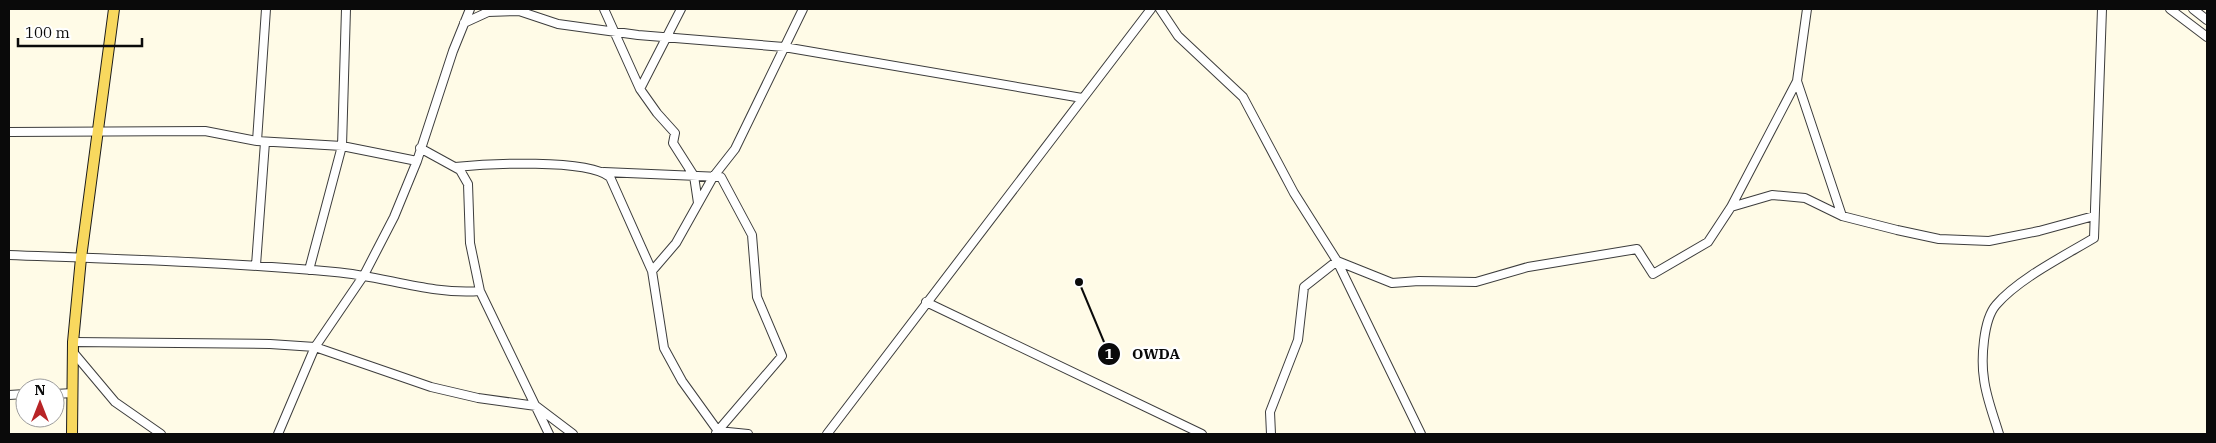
<svg xmlns="http://www.w3.org/2000/svg" width="2216" height="443" font-family="'IBM Plex Serif',serif">
<style>
.lines{fill:none;stroke-linecap:round;stroke-linejoin:round}
.minor-casing{stroke:#3d3d3d;stroke-width:10}
.major-casing{stroke:#1b1b1b;stroke-width:12}
.minor{stroke:#fff;stroke-width:8}
.major{stroke:#f8d85e;stroke-width:10}
.leader{fill:none;stroke:#0a0a0a;stroke-width:2}
.callout-dot{fill:#0a0a0a;stroke:#fff;stroke-width:2}
.mark-label{font-size:15px;text-anchor:middle;font-weight:bold;fill:#fff}
.callout-label{font-size:15px;text-anchor:middle;font-weight:bold;fill:#0a0a0a;stroke:#fff;stroke-width:5;stroke-linejoin:round;paint-order:stroke}
</style>
<rect width="100%" height="100%" fill="#fffbe7"/>
<g class="lines">
<!-- minor casing -->
<g class="minor-casing">
<path id="minor" d="M 604,9 L 640,89
M 681,9 L 640,89 L 657,113 L 675,133 L 673,143 L 694,176 L 698,203
M 1160,9 L 1178,36 L 1243,97 L 1294,193 L 1337,261 L 1421,434
M 2170,9 L 2207,37
M 2193,9 L 2207,20
M 464,23 L 488,12 L 519,11 L 558,24 L 638,35 L 784,47 L 1082,98
M 1797,81 L 1842,216
M 9,132 L 205,131 L 257,141 L 342,146 L 417,161
M 257,141 L 266,9
M 420,148 L 460,170 L 468,184 L 470,243 L 480,291 L 549,434
M 455,167 C 487,164 586,158 610,177 L 652,271 L 664,348 L 682,381 L 718,431 L 748,434
M 604,172 L 721,177 L 752,235 L 757,297 L 782,356 L 716,433
M 1731,207 L 1797,81 L 1807,9
M 9,255 C 117,259 226,262 335,272 C 384,276 430,295 480,291
M 256,265 L 265,142
M 309,270 L 342,146 L 346,9
M 652,271 L 676,243 L 713,177 L 735,149 L 803,9
M 926,302 L 1202,434
M 73,342 L 270,344 L 315,347 L 431,387 L 478,398 L 536,406 L 573,434
M 73,352 L 115,402 L 161,434
M 55,394 L 73,393
M 9,395 L 25,394
M 278,434 L 315,347 L 364,275 L 394,217 L 417,161 L 453,51 L 470,9
M 827,434 L 1151,9
M 1271,434 L 1270,412 L 1298,340 L 1304,287 L 1337,261 L 1392,283 L 1419,281 L 1476,282 L 1528,267 L 1637,249 L 1653,274 L 1708,242 L 1731,207 L 1772,195 L 1805,198 L 1842,216 L 1897,230 L 1939,239 L 1989,241 L 2039,231 L 2094,216
M 1999,434 C 1994,417 1986,397 1984,379 C 1981,360 1983,320 1996,305 C 2018,279 2064,256 2094,238 L 2102,9"/>
</g>
<!-- major casing -->
<g class="major-casing">
<path id="major" d="M 72,434 L 73,342 L 81,258 L 114,9"/>
</g>
<!-- minor -->
<use href="#minor" class="minor"/>
<!-- major -->
<use href="#major" class="major"/>
</g>
<!-- callouts -->
<path class="leader" d="M1079 282L1109 354"/>
<g class="callout-dot">
<circle cx="1079" cy="282" r="5"/>
<circle cx="1109" cy="354" r="12"/>
</g>
<g class="mark-label">
<text x="1109" y="359">1</text>
</g>
<g class="callout-label">
<text x="1156" y="359">OWDA</text>
</g>
<!-- border -->
<rect width="2216" height="443" fill="none" stroke="#0a0a0a" stroke-width="20"/>
<!-- north arrow -->
<g transform="translate(40 403)"><circle r="24" fill="#ffffff" stroke="#9d9d9d"/>
<path d="M0-4L9 19L0 12L-9 19Z" fill="#b82426"/>
<text y="-8" font-size="14" font-weight="bold" text-anchor="middle" fill="#0a0a0a">N</text>
</g>
<!-- scale -->
<path d="M18 38v8h124v-8" fill="none" stroke="#0a0a0a" stroke-width="2.5"/>
<text x="25" y="38" font-size="15" fill="#0a0a0a" stroke="#ffffff" stroke-width="4" paint-order="stroke">100 m</text>
</svg>
